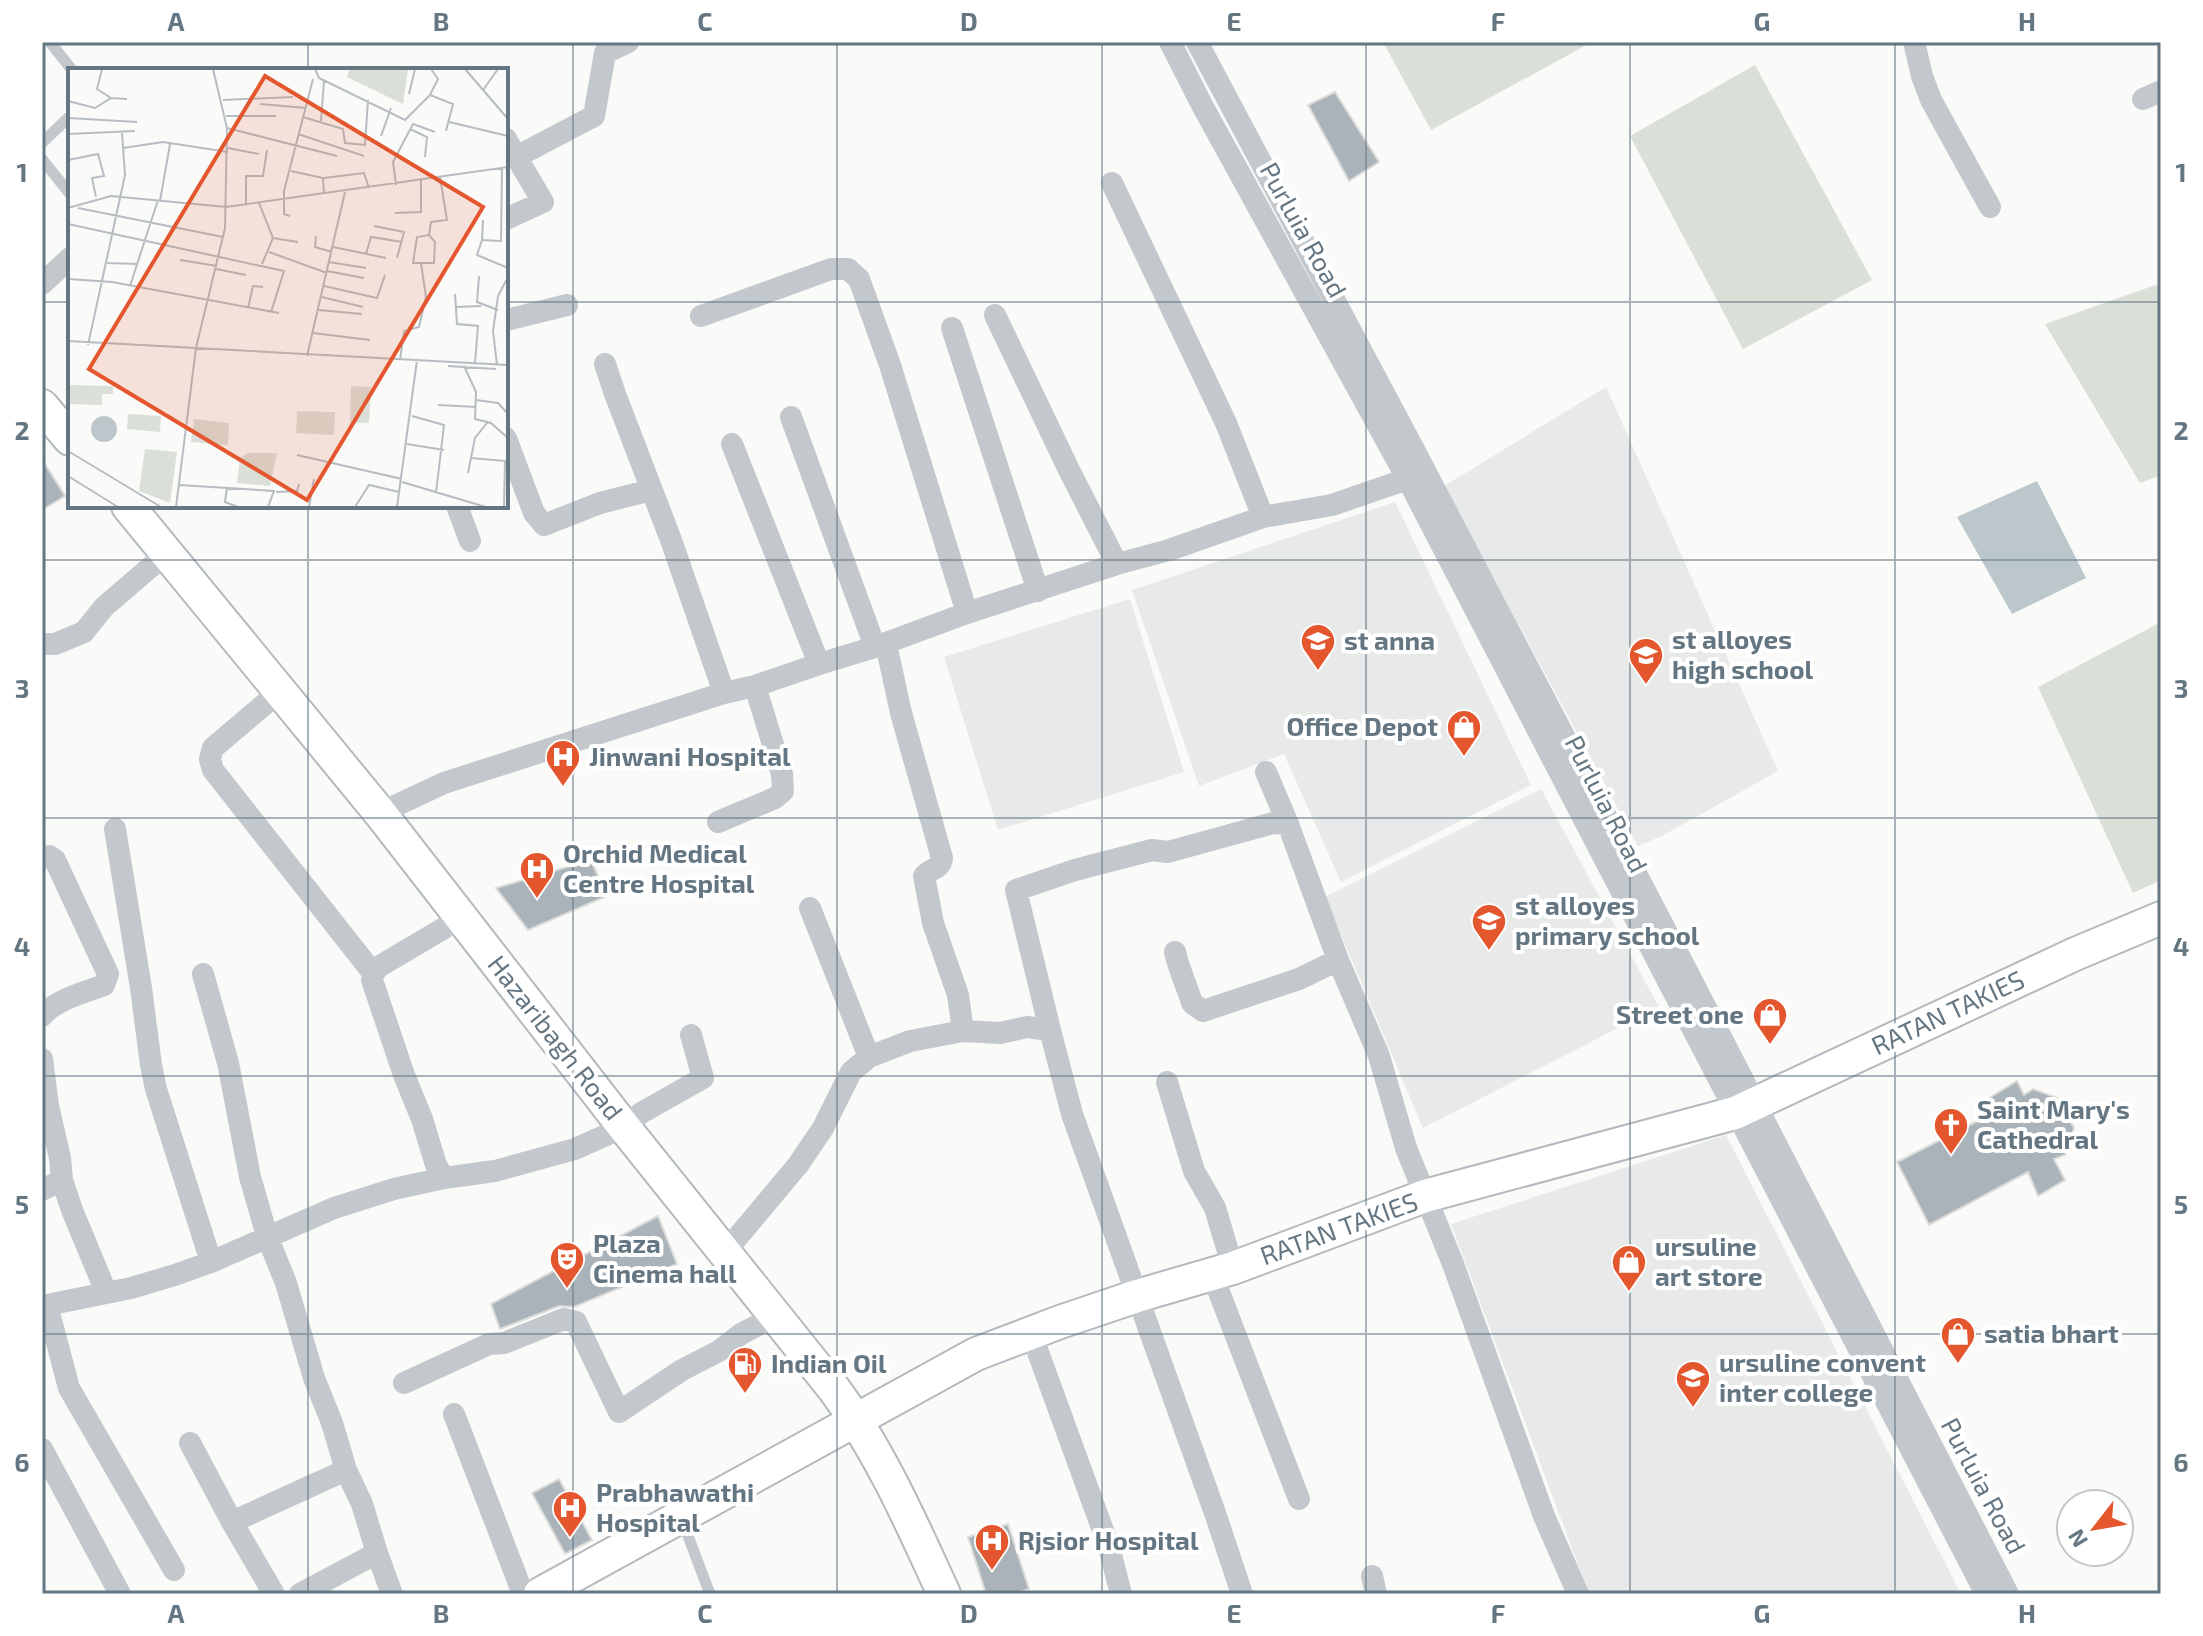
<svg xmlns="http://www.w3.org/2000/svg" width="2203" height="1636" font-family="'Exo 2',sans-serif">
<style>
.built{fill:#e8e9e9}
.green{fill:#dadfd7}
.water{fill:#bbc7cb}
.building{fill:#aab3b9;stroke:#dcdcda;stroke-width:2}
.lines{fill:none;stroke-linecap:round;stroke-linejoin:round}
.secondary-casing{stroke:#b3babf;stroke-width:36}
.lane{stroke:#c3c8cc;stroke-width:11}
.street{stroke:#c3c8cc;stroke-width:22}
.secondary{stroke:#fff;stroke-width:32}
.grid{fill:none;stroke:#657683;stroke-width:2;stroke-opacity:0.55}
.labels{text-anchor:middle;stroke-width:8;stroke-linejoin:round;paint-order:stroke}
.street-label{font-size:26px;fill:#657683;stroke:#fff}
.poi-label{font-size:26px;font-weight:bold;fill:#657683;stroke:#fff;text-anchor:start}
.inset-road{fill:none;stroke:#b5bdc2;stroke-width:2}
.view{fill:#e4572e;fill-opacity:0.15;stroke:#e4572e;stroke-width:4}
.inset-edge{fill:none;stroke:#657683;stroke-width:4}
.neatline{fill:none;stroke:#657683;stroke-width:3}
.grid-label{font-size:26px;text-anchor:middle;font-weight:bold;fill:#657683}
</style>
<rect width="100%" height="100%" fill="#fafaf8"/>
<!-- built -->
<path class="built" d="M 1606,387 L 1778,771 L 1662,836 L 1638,846 L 1444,486 Z
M 1395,502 L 1531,785 L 1341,882 L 1284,754 L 1199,786 L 1132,590 Z
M 1130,599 L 1184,772 L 998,830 L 944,657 Z
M 1541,789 L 1659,1007 L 1423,1128 L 1325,897 Z
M 1726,1135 L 1961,1594 L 1589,1594 L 1451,1224 Z"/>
<!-- green -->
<path class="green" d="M 1383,42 L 1592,42 L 1431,130 Z
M 1755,65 L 1872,280 L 1743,349 L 1630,136 Z
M 2161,283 L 2161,475 L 2140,483 L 2045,324 Z
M 2161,622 L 2161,880 L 2133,893 L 2038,687 Z"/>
<!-- water -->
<path class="water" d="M 2037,481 L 2086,578 L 2012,614 L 1957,517 Z"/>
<!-- building -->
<path class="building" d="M 1335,92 L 1379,162 L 1349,181 L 1308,105 Z
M 42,459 L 65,496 L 42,510 Z
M 591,860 L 607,896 L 528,930 L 496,888 Z
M 2017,1081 L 2024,1095 L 2033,1089 L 2058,1098 L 2074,1128 L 2065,1155 L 2054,1159 L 2065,1180 L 2038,1196 L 2028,1172 L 1929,1225 L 1897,1162 L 1997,1111 L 1989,1098 Z
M 658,1216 L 677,1264 L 574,1307 L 559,1306 L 500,1329 L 491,1304 Z
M 559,1479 L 592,1540 L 565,1554 L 532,1493 Z
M 1008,1524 L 1029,1589 L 1012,1594 L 986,1594 L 968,1537 Z"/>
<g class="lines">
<!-- secondary casing -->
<g class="secondary-casing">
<path id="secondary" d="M 42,406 L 70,439
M 128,506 L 380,813 L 624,1127 L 834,1389 C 880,1451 912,1524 944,1594
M 540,1594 L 976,1354 L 1060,1322 L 1137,1296 L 1233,1268 L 1425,1196 L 1735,1113 L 2075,954 L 2161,918"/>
</g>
<!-- lane -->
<path class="lane" d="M 50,42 L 72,70
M 42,143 L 70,116
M 42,159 L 70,194
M 682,1520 L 710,1594"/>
<!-- street -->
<path class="street" d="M 1170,42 L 1202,105 L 1408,480 L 1986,1594
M 1197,42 L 1411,444 L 1673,944 L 2008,1594
M 1914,42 L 1922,76 L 1931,100 L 1990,207
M 2143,99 L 2161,91
M 506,139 L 543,202 L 506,219
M 516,157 L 594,116 L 605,53 L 628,42
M 1112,183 L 1226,423 L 1263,517
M 42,284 L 70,258
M 995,315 L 1069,470 L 1117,564
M 701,316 L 831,269 L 848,269 L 859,279 L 890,365 L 967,613
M 506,320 L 567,305
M 952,328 L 1038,591
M 605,364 L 615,394 L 671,540 L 724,693
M 791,417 L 875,647
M 506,438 L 534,513 L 544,525 L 600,503 L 651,490
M 732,444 L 819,664
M 457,506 L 470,541
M 42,644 L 55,644 L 84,632 L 104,607 L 168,552
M 886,644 L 901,713 L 942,858 C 941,870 930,868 924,876 L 933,923 L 958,995 L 963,1031
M 279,692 L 213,748 L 210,759 L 213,770 L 373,973
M 1266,772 L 1288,824 L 1338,960 L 1379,1056 L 1406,1148 L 1453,1264 L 1544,1516 L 1578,1594
M 380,813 L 444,783 L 724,693 L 755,686 L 819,664 L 875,647 L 967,613 L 1117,564 L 1169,550 L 1263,517 L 1332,505 L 1419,475
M 718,822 L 775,798 L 783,791 L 782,774 L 755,686
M 115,829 L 141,988 L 151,1065 L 156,1089 L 211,1262
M 42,858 L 49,856 L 55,860 L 108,974 L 104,985 C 84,993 56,999 42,1016
M 810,908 L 869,1057
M 1175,952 C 1179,970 1187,986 1192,1003 L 1203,1011 L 1299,979 L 1338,960
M 203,974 L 228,1063 L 250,1177 L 267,1236 L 286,1283 L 314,1378 L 332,1423 L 346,1470 L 362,1504 L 377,1553 L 392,1594
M 42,1059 L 48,1106 L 60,1158 L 62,1180 L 72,1210 L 106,1292
M 1167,1082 L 1194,1171 L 1215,1208 L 1233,1268
M 444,1178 L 436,1165 L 422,1119 L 404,1075 L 372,980 L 373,973 L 380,966 L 461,918
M 42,1190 L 62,1180
M 725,1252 L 798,1165 L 823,1128 L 851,1072 L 869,1057 L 910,1041 L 963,1031 L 1000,1033 L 1027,1027 L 1050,1030
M 1212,1274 L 1299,1499
M 47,1305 L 69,1388 L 174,1570
M 42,1306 L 131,1288 L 175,1275 L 211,1262 L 334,1208 L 394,1189 L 444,1178 L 495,1171 L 575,1149 L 624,1127 L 641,1113 L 703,1078 L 691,1035
M 1031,1333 L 1109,1547 L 1121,1594
M 404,1383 L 489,1344 L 504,1343 L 564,1319 L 576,1322 L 619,1412 L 682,1370 L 719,1351 L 741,1334 L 775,1316
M 454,1414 L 523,1594
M 190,1443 L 232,1522 L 274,1594
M 42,1449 L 120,1594
M 232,1522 L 346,1470
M 1372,1576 L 1376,1594
M 300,1594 L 377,1553
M 1242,1594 L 1215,1513 L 1072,1114 L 1050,1030 L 1016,890 L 1075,870 L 1152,850 L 1168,852 L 1273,823 L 1288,824"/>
<!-- secondary -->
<use href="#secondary" class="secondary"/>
</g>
<!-- grid -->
<path class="grid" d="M 308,42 L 308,70M 573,42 L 573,1594M 837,42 L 837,1594M 1102,42 L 1102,1594M 1366,42 L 1366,1594M 1630,42 L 1630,1594M 1895,42 L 1895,1594M 42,302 L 70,302M 506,302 L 2161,302M 308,506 L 308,1594M 42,560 L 2161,560M 42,818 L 2161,818M 42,1076 L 2161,1076M 42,1334 L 2161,1334"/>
<!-- icons -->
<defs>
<g id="school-pin" transform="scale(1.8)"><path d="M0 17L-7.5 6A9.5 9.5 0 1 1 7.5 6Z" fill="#e4572e" stroke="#fff"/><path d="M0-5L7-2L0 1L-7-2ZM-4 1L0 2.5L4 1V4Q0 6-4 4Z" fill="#fff"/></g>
<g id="shop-pin" transform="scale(1.8)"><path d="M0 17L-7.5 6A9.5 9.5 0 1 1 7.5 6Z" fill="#e4572e" stroke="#fff"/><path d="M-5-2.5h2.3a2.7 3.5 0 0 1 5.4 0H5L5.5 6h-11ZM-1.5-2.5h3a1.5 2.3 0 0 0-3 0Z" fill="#fff"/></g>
<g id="hospital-pin" transform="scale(1.8)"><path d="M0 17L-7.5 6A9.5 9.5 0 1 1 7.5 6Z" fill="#e4572e" stroke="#fff"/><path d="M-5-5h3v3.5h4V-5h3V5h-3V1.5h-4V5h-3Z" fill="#fff"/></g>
<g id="church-pin" transform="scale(1.8)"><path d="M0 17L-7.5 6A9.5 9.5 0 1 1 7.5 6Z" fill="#e4572e" stroke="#fff"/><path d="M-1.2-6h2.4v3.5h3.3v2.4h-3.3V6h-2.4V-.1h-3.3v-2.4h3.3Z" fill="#fff"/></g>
<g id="theatre-pin" transform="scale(1.8)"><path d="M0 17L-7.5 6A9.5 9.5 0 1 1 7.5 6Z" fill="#e4572e" stroke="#fff"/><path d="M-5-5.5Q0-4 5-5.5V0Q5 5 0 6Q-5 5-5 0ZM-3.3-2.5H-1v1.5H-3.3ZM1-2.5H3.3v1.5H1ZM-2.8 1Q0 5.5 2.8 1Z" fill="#fff"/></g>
<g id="fuel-pin" transform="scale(1.8)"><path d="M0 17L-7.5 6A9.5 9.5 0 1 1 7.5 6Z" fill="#e4572e" stroke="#fff"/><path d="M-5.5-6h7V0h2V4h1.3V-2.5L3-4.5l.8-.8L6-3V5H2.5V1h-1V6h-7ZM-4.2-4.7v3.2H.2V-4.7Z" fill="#fff"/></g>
<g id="university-pin" transform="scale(1.8)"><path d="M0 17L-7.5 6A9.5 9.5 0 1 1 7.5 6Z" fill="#e4572e" stroke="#fff"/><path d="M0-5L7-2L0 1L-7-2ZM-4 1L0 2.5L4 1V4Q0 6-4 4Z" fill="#fff"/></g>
</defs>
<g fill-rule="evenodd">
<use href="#school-pin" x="1318" y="641"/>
<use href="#school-pin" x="1646" y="655"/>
<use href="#shop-pin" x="1464" y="727"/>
<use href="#hospital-pin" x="563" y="757"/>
<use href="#hospital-pin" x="537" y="869"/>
<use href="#school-pin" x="1489" y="921"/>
<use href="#shop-pin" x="1770" y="1015"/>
<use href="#church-pin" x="1951" y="1125"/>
<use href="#theatre-pin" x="567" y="1259"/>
<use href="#shop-pin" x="1629" y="1262"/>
<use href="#shop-pin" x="1958" y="1334"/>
<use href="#fuel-pin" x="745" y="1364"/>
<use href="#university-pin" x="1693" y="1378"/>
<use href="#hospital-pin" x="570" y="1508"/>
<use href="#hospital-pin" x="992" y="1541"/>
</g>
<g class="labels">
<!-- street labels -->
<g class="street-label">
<text transform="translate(1303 230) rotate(61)" y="9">Purluia Road</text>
<text transform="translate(1606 804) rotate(63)" y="9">Purluia Road</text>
<text transform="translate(1948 1013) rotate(-25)" y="9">RATAN TAKIES</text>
<text transform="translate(555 1038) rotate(52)" y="9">Hazaribagh Road</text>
<text transform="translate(1339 1229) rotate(-20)" y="9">RATAN TAKIES</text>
<text transform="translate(1983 1486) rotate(62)" y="9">Purluia Road</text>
</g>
<!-- poi labels -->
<g class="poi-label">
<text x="1672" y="649">st alloyes<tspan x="1672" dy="30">high school</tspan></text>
<text x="1344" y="650">st anna</text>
<text x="1438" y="736" text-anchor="end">Office Depot</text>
<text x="589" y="766">Jinwani Hospital</text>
<text x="563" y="863">Orchid Medical<tspan x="563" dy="30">Centre Hospital</tspan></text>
<text x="1515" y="915">st alloyes<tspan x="1515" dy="30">primary school</tspan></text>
<text x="1744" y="1024" text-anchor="end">Street one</text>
<text x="1977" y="1119">Saint Mary's<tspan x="1977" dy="30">Cathedral</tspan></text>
<text x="593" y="1253">Plaza<tspan x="593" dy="30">Cinema hall</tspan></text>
<text x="1655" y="1256">ursuline<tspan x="1655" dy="30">art store</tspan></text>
<text x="1984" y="1343">satia bhart</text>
<text x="1719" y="1372">ursuline convent<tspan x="1719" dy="30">inter college</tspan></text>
<text x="771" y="1373">Indian Oil</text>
<text x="596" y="1502">Prabhawathi<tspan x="596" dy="30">Hospital</tspan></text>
<text x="1018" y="1550">Rjsior Hospital</text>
</g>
</g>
<!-- overview -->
<g transform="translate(68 68)">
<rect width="440" height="440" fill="#fafaf8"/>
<path d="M 282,1 L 340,1 L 335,36 L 279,9 ZM 0,317 L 45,318 L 45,326 L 34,326 L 34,337 L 0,336 ZM 283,318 L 303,319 L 301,355 L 282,354 ZM 229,343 L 267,344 L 266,367 L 228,365 ZM 60,346 L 93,348 L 92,364 L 59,361 ZM 126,351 L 161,355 L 160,377 L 123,374 ZM 77,381 L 109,384 L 102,435 L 71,423 ZM 180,385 L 209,385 L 202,418 L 169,415 L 172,390 Z" fill="#dadfd7"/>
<path d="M23 361a13 13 0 1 1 26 0a13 13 0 1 1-26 0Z" fill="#bbc7cb"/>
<path class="inset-road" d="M 34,1 L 29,21 L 43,30M 247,1 L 251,10 L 337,52 L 362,27 L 370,11 L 363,1M 397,1 L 440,51M 415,22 L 430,1M 341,26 L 347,1M 362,27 L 385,36 L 378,63M 155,32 L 225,29M 0,33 L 27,40 L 43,30 L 59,31M 192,36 L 238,40M 158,48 L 208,48M 235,49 L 275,61 L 277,75 L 297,77 L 300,32M 0,50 L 69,54M 253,53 L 256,13M 381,54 L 440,68M 159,60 L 269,88M 342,61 L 359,69 L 357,89M 0,66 L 67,63M 230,66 L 296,88M 313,68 L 323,40M 55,80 L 95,74 L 160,84M 160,80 L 191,86M 0,92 L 30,86 L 36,108 L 24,110 L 28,129M 223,103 L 255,110 L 256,126M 256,110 L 296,105 L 301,120M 328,117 L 325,94 L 345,56 L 367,64M 92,133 L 102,76M 191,135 L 205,170 L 194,196M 178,136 L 178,108 L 195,108 L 199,82M 0,140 L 43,128 L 158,139 L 440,99M 10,140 L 155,169M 327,145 L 353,144 L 353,112M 222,148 L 216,146 L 216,123 L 245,11M 415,152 L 414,172 L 433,173 L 434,100M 0,156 L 216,203 L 203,244M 306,158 L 336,164 L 329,190M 361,167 L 367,174 L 366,195 L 345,195 L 349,169 L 361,167 L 363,154 L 379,152 L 372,109M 248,168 L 247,179 L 264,184M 205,170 L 230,174M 414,172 L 409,187 L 440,200M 265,179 L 318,190M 201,184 L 259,205M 298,186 L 303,169 L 334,174M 112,192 L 149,198M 261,194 L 298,200M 39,195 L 70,196M 148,201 L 178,207M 259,203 L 296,210M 411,208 L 409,234 L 430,242M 0,211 L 44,214 L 211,245M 62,218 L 90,132M 256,218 L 309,230 L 317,207M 387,226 L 389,256 L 410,258 L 407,295M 254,229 L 295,239M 388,239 L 413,238M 180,240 L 185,218 L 195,219M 251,242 L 294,246M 245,265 L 302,272M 0,273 L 440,297M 20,277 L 57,107 L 54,65M 239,288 L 277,124M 332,292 L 336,263 L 351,259 L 358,229 L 353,195M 429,297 L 425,263 L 430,228 L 440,209M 380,298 L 428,301M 396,298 L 408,324 L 407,351 L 423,355 L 440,370M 408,332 L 430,335 L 440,346M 370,337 L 408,339M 344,348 L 376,357 L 368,425M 339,376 L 376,382M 0,383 L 93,439M 229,387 L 334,411M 402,390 L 438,393M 400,405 L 407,370 L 419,355M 0,408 L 50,439M 334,414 L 418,439M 111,417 L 206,423 L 200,439M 159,419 L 157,434 L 170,439M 208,424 L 229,423 L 231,416M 108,439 L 128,280 L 157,160 L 159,60 L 145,1M 241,439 L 246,411M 287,439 L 301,417 L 331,424M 329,439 L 349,292M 436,439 L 437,392"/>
<path class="view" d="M 197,8 L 415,139 L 239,432 L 21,301 Z"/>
<rect width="440" height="440" class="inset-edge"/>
</g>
<!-- border -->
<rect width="2203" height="1636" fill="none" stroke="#ffffff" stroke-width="88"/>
<!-- north arrow -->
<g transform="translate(2095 1528) rotate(239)"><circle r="38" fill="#ffffff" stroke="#c1c8cd" stroke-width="2"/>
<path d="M0-6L14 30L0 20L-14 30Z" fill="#e4572e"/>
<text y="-12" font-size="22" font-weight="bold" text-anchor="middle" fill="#657683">N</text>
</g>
<rect x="44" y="44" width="2115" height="1548" class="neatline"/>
<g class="grid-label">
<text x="176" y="31">A</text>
<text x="441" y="31">B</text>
<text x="705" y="31">C</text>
<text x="969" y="31">D</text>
<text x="1234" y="31">E</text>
<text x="1498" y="31">F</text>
<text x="1762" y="31">G</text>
<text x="2027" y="31">H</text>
<text x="22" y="182">1</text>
<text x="2181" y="182">1</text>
<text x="22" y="440">2</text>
<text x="2181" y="440">2</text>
<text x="22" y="698">3</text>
<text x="2181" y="698">3</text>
<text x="22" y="956">4</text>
<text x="2181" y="956">4</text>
<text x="22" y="1214">5</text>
<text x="2181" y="1214">5</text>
<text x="22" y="1472">6</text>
<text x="2181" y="1472">6</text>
<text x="176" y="1623">A</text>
<text x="441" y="1623">B</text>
<text x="705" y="1623">C</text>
<text x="969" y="1623">D</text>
<text x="1234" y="1623">E</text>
<text x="1498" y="1623">F</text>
<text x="1762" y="1623">G</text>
<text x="2027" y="1623">H</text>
</g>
</svg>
